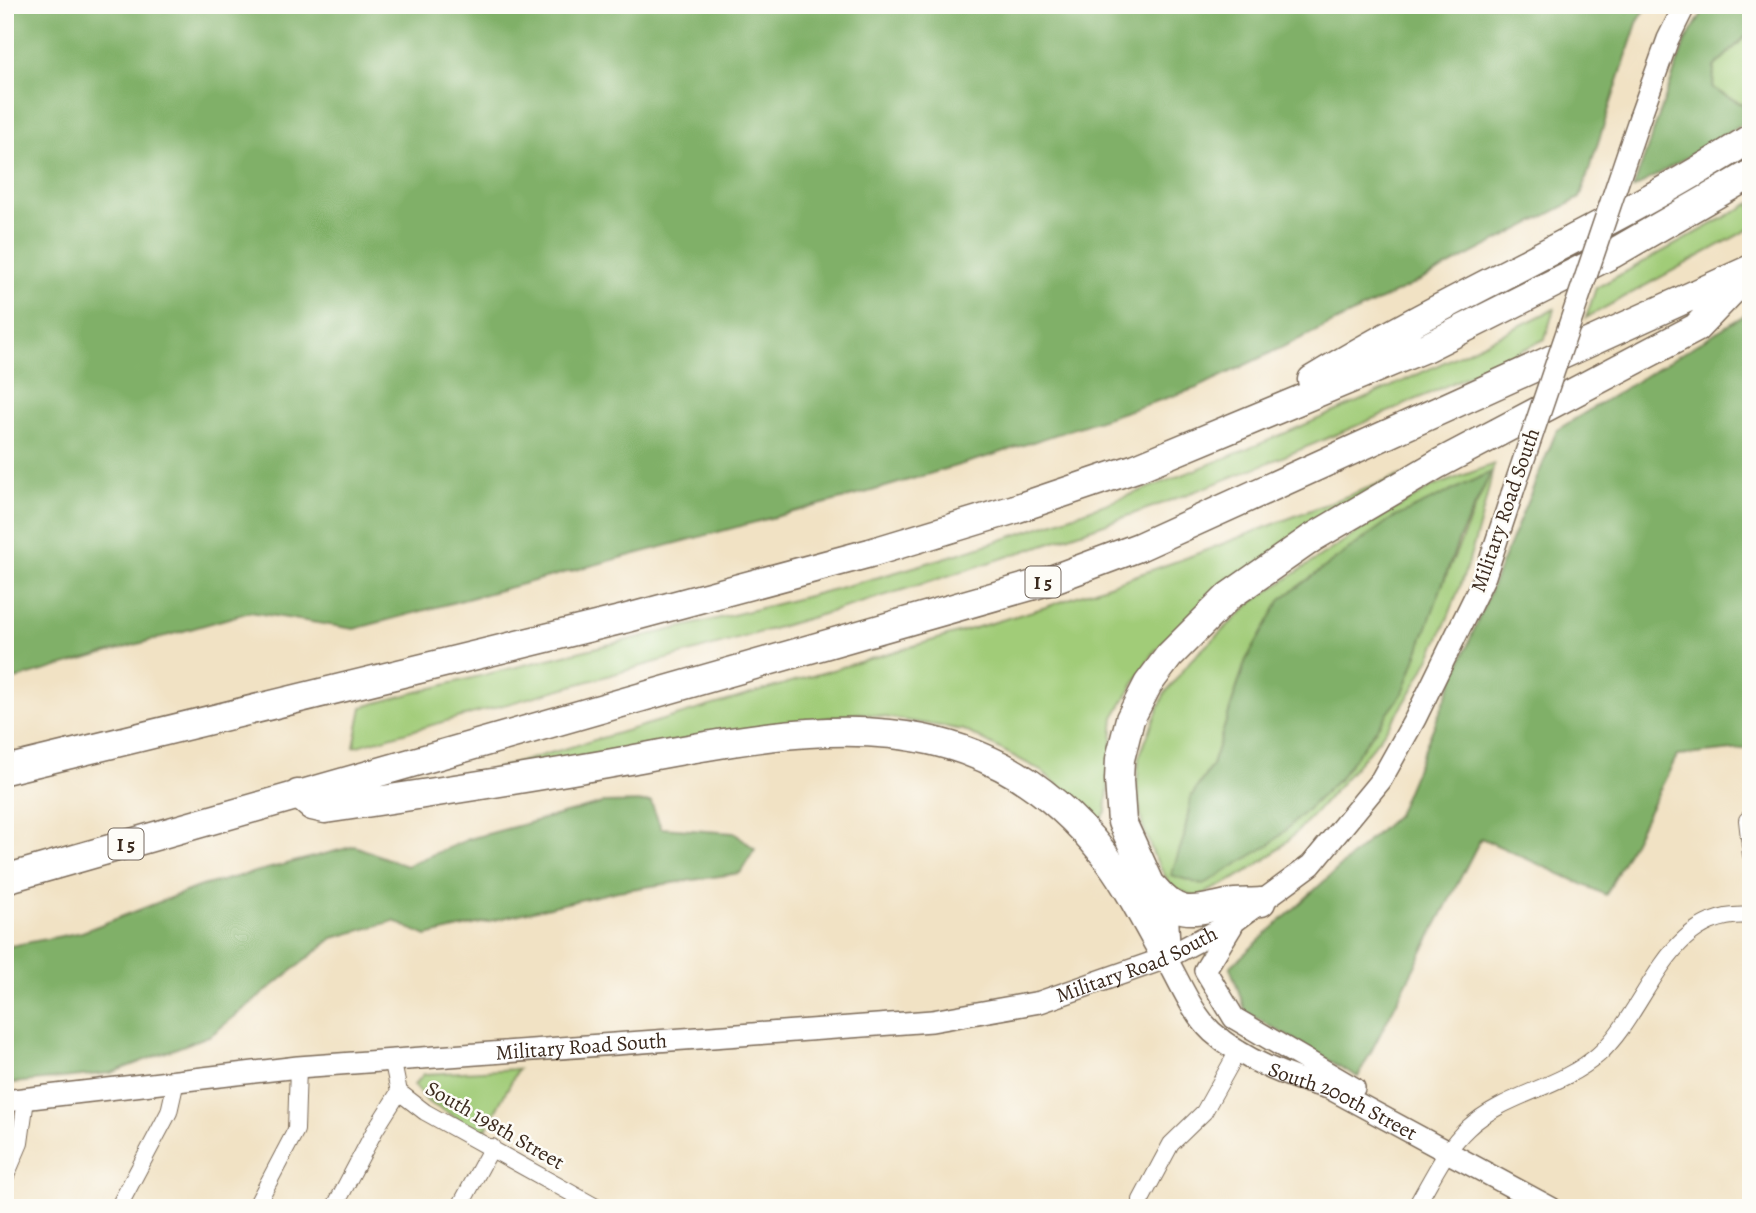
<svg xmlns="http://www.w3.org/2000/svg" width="1756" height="1213" font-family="Alegreya,serif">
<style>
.green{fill:#a1cc78;stroke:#6e7b4b;stroke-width:2;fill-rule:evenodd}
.forest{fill:#80b068;stroke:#5e6d43;stroke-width:2}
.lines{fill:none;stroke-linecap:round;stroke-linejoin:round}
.street-casing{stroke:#7b6a58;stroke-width:18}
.secondary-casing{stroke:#7b6a58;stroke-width:24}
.highway-casing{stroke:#7b6a58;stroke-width:31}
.street{stroke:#fff;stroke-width:16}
.secondary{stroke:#fff;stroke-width:21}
.highway{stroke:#fff;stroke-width:28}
.secondary-bridge-casing{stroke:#7b6a58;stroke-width:24;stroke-linecap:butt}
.secondary-bridge{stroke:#fff;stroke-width:21}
.labels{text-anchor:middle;stroke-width:5;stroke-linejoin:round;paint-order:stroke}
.shield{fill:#fdfcf7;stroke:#75695f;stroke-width:2}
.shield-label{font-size:19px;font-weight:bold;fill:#3b2a1e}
.street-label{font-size:21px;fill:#3b2a1e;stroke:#fdfcf7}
</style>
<rect width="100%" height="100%" fill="#fdfcf7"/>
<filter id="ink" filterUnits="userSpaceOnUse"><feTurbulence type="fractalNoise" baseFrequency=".0143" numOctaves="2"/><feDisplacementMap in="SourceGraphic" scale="14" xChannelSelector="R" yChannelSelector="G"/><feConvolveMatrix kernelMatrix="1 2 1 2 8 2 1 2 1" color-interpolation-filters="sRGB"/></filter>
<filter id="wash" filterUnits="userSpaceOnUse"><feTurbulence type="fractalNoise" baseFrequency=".00686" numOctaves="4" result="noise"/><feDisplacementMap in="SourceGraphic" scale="28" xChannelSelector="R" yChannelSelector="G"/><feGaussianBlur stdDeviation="1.57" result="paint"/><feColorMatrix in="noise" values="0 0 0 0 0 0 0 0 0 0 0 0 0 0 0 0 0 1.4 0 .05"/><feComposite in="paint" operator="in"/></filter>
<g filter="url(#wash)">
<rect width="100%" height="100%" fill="#f1e2c4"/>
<!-- green -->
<path class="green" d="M 1751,31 L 1751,109 L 1713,89 L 1714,67 Z
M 1751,203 L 1751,228 L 1586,318 L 1596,288 Z
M 1554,309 L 1545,339 C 1418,401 1288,458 1155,506 C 893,601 621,671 354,747 L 362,707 C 559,651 761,615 957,554 C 1163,490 1362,405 1554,309 Z
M 1494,464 C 1478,543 1450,628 1408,697 C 1388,731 1361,760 1336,789 C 1291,842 1261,871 1195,897 L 1171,886 L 1154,856 L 1142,824 L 1137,785 L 1139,757 L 1164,695 L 1191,660 L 1255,600 L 1362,529 L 1432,487 ZM 1490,473 L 1438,595 L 1172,875 L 1184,837 L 1191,797 L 1212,765 L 1246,660 Z
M 1402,475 L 1257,565 L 1198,607 L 1152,654 L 1114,717 L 1106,812 L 1100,820 L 1091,815 L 1042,771 L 964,730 L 860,713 L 489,771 L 1046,607 L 1183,559 Z
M 518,1069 L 484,1133 L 428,1102 L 414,1085 L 424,1074 Z"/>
<!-- forest -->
<path class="forest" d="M 5,5 L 1648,5 L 1637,23 L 1580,198 L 1406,288 L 1197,388 L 993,455 L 872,491 L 354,629 L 250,612 L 5,682 Z
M 1707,5 L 1751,5 L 1751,31 L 1714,67 L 1713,89 L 1751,109 L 1751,119 L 1633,189 L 1685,42 Z
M 1751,311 L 1751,748 L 1677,756 L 1606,895 L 1481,838 L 1358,1077 L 1246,1012 L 1230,967 L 1397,815 L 1557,430 Z
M 1491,472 L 1459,539 L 1403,693 L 1339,779 L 1272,843 L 1203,885 L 1171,875 L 1184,837 L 1191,797 L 1212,765 L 1246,660 L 1281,599 L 1391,519 Z
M 651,802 L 661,828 L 734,833 L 755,849 L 740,873 L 618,891 L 426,936 L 394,921 L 333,938 L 211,1035 L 111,1073 L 5,1084 L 5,947 L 82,932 L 198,887 L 355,846 L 406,866 L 469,839 L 603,803 Z"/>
</g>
<g filter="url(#ink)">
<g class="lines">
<!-- street casing -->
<g class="street-casing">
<path id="street" d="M 1747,820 L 1751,855
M 393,1063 L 399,1092 L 425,1112 L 598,1208
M 5,1178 L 20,1143 L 26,1099
M 1141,1200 L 1171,1144 L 1204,1112 L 1239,1049
M 118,1208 L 169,1112 L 176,1081
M 255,1208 L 296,1130 L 298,1067
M 334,1208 L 375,1130 L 399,1092
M 459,1208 L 492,1147
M 1415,1208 C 1431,1181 1445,1149 1468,1128 C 1504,1094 1559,1089 1598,1055 C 1649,1010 1666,908 1751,916"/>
</g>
<!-- secondary casing -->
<g class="secondary-casing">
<g id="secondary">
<path d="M 1640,117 L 1668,39 L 1685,5"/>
<path d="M 1232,926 L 1205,970 L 1234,1018 L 1354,1088"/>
<path id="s1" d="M 1166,958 C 1180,982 1192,1013 1212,1032 C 1243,1060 1289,1078 1329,1088 L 1551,1208"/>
<path id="s2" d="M 5,1101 L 298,1067 L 932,1021 L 1040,1002 L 1166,958 L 1235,921 L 1311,865 L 1381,780 L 1415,719 L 1485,576 L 1512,494"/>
</g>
</g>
<!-- highway casing -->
<g class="highway-casing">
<path id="highway" d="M 1312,380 C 1454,293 1610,229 1751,138
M 5,770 L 624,619 L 870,553 L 1015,509 L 1136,468 L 1427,347 L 1612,254 L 1751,174
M 298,794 L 312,806 L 325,809 C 425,794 525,779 624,761 C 801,728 974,689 1103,853 C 1127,883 1144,919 1163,952
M 5,879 L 1048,581 L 1139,547 L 1751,269
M 1154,888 C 1179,918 1193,911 1227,904 C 1238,902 1250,903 1261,902
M 1166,958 L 1164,914 L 1122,822 L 1119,780 L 1120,759 L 1130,719 L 1148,684 L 1169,656 L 1229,596 L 1312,538 L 1438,464 L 1696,328 L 1743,279"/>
</g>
<!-- street -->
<use href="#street" class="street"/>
<!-- secondary -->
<use href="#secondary" class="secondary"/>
<!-- highway -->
<use href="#highway" class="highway"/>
<!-- secondary-bridge casing -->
<g class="secondary-bridge-casing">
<path id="secondary-bridge" d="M 1512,494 L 1640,117"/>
</g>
<!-- secondary-bridge -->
<use href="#secondary-bridge" class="secondary-bridge"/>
</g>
</g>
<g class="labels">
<!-- shield labels -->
<g class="shield">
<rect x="1025.5" y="566.5" width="35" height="31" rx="5"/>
<rect x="108.5" y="828.5" width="35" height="31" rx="5"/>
</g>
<g class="shield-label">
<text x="1043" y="589">I 5</text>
<text x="126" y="851">I 5</text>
</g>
<!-- street labels -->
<g class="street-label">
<text transform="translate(1505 510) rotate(-71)" y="7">Military Road South</text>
<text dy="7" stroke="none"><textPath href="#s2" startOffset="1144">Military Road South</textPath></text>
<text dy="7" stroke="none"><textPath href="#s2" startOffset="579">Military Road South</textPath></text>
<text dy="7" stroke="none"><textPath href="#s1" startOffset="236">South 200th Street</textPath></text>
<text transform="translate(495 1125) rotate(30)" y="7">South 198th Street</text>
</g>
</g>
<!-- margin -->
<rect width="1756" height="1213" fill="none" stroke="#fdfcf7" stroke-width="28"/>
</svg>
